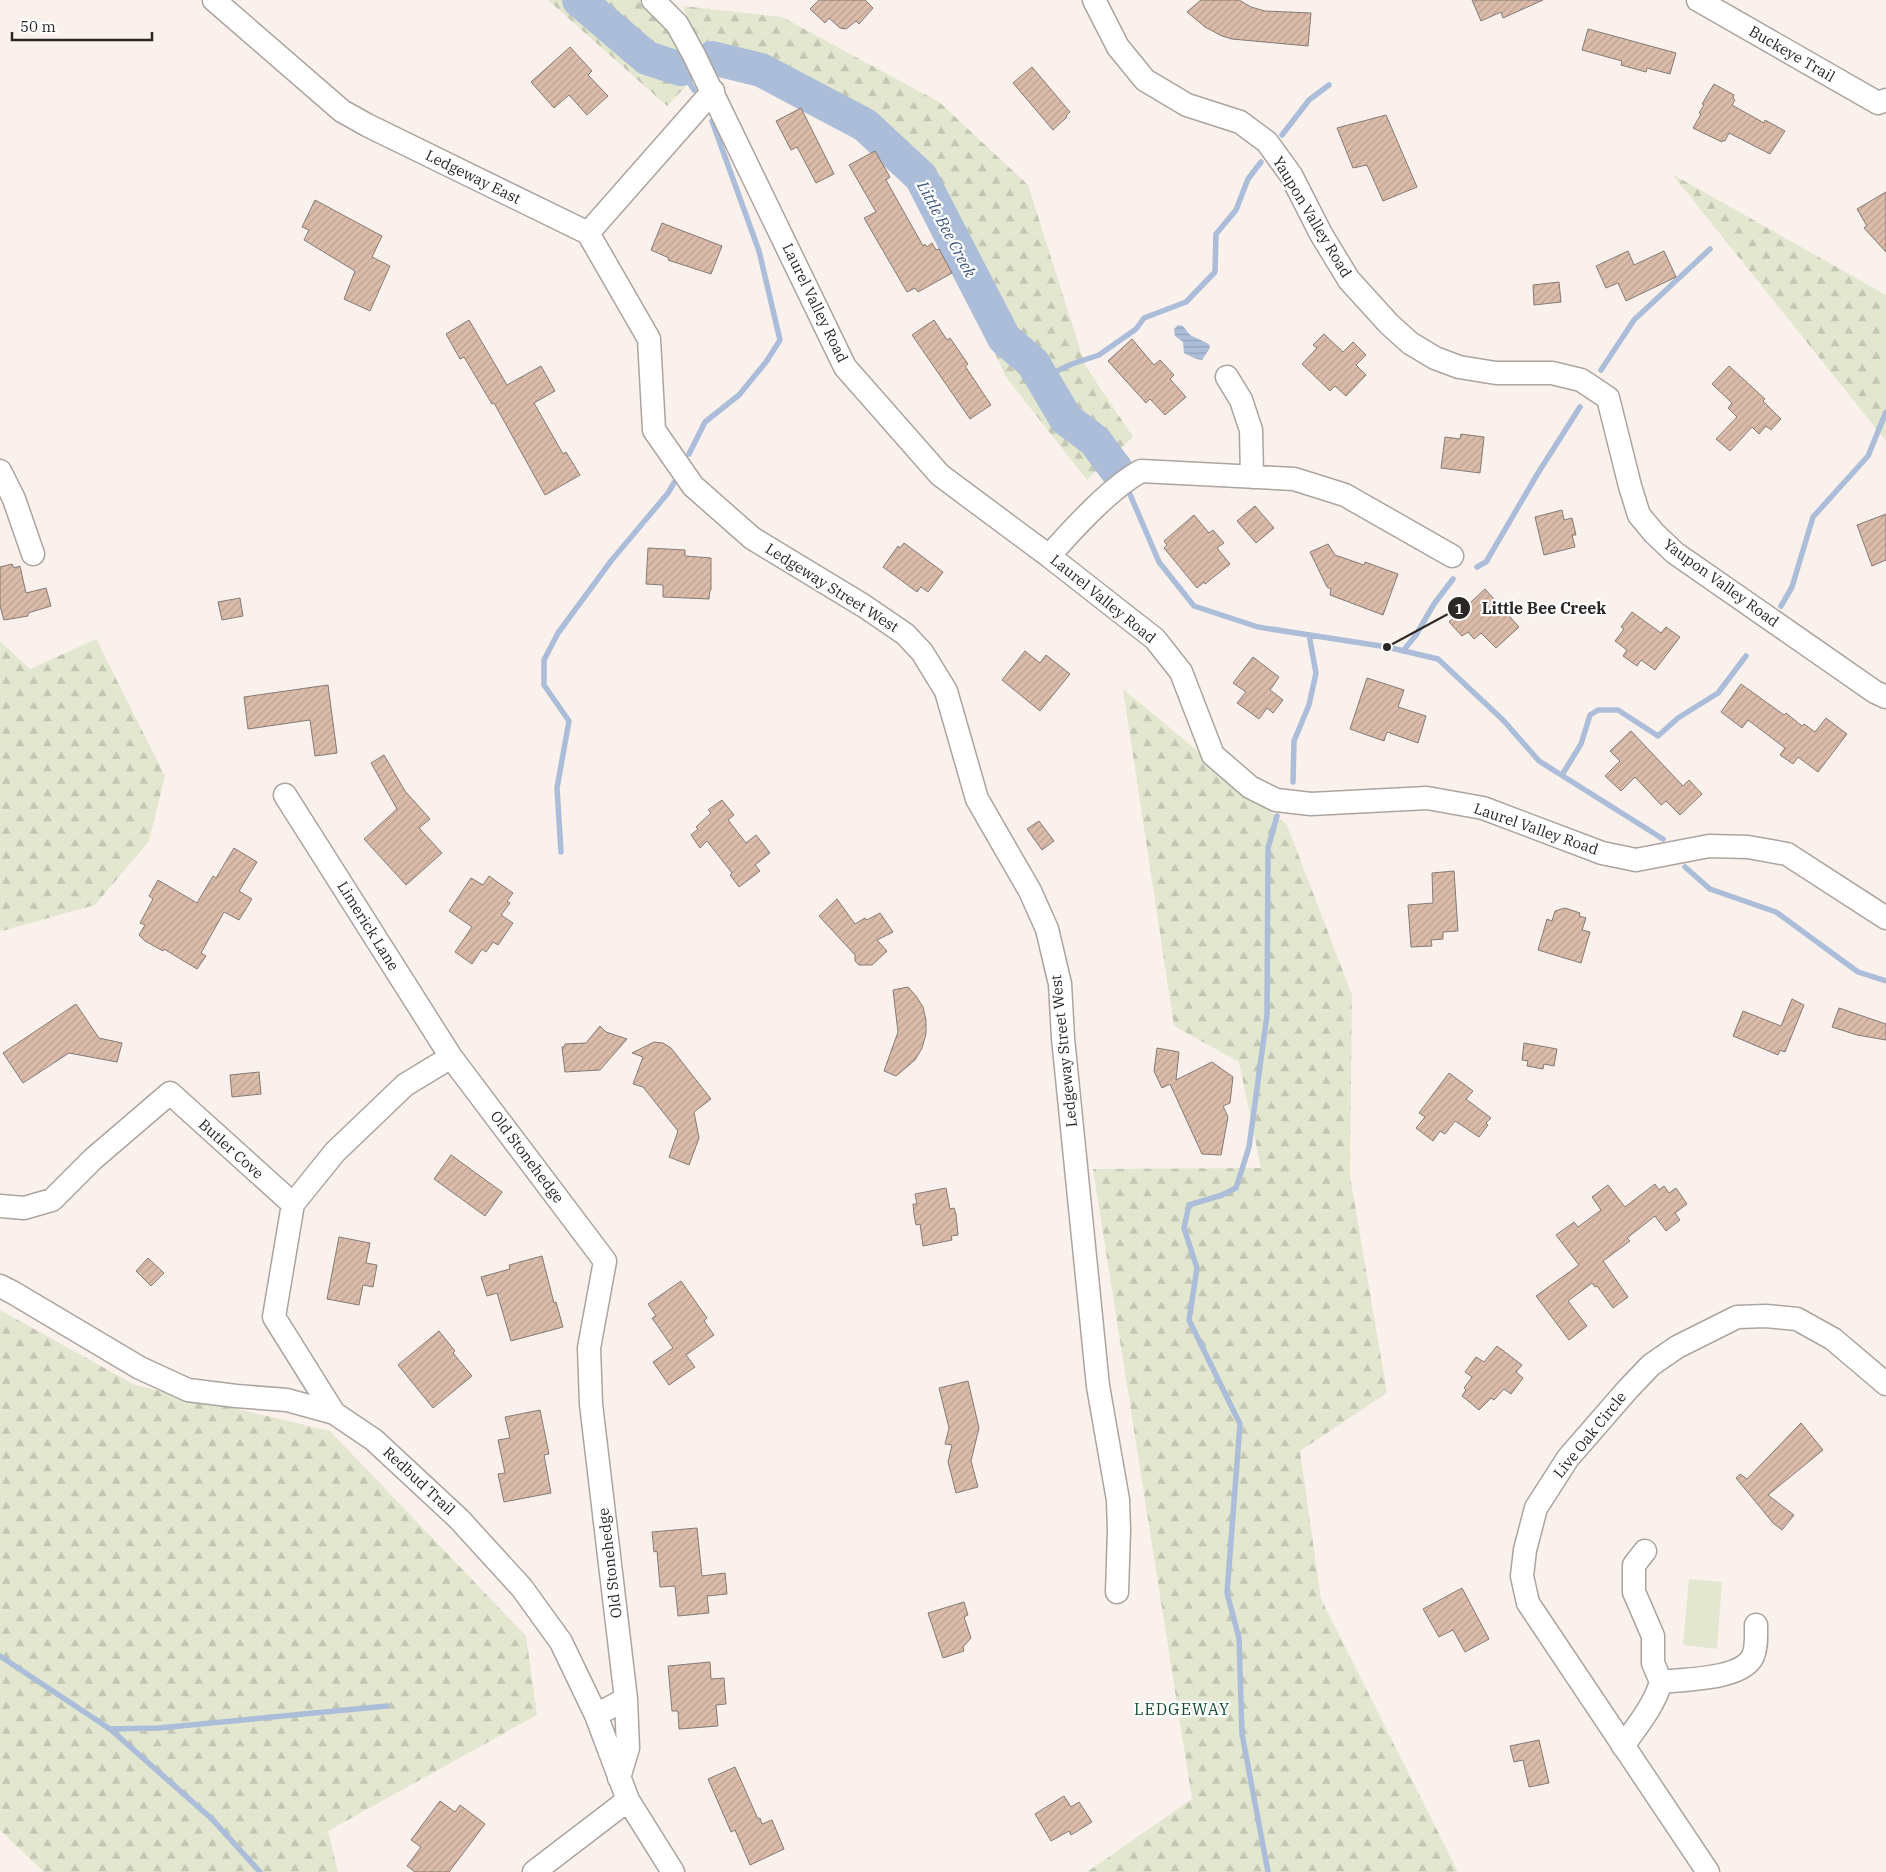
<svg xmlns="http://www.w3.org/2000/svg" width="1886" height="1872" font-family="'IBM Plex Serif',serif">
<style>
.forest{fill:url(#forest-firs)}
.green{fill:#e3e7d0}
.water{fill:url(#water-rules)}
.lines{fill:none;stroke-linecap:round;stroke-linejoin:round}
.stream{stroke:#abbdd9;stroke-width:5.5}
.river{stroke:#abbdd9;stroke-width:34}
.building{fill:url(#building-hatch);stroke:#837b76}
.minor-casing{stroke:#aca49f;stroke-width:25}
.minor{stroke:#fff;stroke-width:22}
.labels{text-anchor:middle;stroke-width:4.5;stroke-linejoin:round;paint-order:stroke}
.street-label{font-size:15px;fill:#2a2725;stroke:#fff}
.water-label{font-size:16px;font-style:italic;fill:#3b557d;stroke:#fff}
.neighbourhood-label{font-size:16px;letter-spacing:1px;fill:#124e2f;stroke:#fff}
.leader{fill:none;stroke:#2a2725;stroke-width:2}
.callout-dot{fill:#2a2725;stroke:#fff;stroke-width:2}
.mark-label{font-size:15px;text-anchor:middle;font-weight:bold;fill:#fff}
.callout-label{font-size:16px;text-anchor:middle;font-weight:bold;fill:#2a2725;stroke:#fff;stroke-width:4.5;stroke-linejoin:round;paint-order:stroke}
</style>
<defs>
<pattern id="forest-firs" width="22" height="20" patternUnits="userSpaceOnUse" patternTransform="scale(1.25)"><rect width="22" height="20" fill="#e3e7d0"/><path d="M5 1l3.5 6h-7zM16 11l3.5 6h-7z" fill="#c3c6b2"/></pattern>
<pattern id="water-rules" width="6" height="5" patternUnits="userSpaceOnUse" patternTransform="scale(1.25)"><rect width="6" height="5" fill="#abbdd9"/><path d="M0 2.5h6" fill="none" stroke="#93a2ba"/></pattern>
<pattern id="building-hatch" width="6" height="6" patternUnits="userSpaceOnUse" patternTransform="scale(1.25)"><rect width="6" height="6" fill="#dbbba9"/><path d="M-1 1l2-2M0 6l6-6M5 7l2-2" fill="none" stroke="#bca191"/></pattern>
</defs>
<rect width="100%" height="100%" fill="#faf1ec"/>
<!-- forest -->
<path class="forest" d="M 548,0 L 640,0 L 668,21 L 692,80 L 667,106 Z
M 683,6 L 782,17 L 939,102 L 1028,185 L 1085,365 L 1133,437 L 1087,480 L 1006,377 L 913,178 L 861,131 L 724,59 L 706,65 Z
M 1672,174 L 1886,295 L 1886,441 Z
M 96,639 L 165,776 L 149,841 L 95,905 L 2,931 L 0,929 L 0,641 L 30,669 Z
M 1123,689 L 1287,825 L 1352,995 L 1350,1176 L 1387,1393 L 1300,1451 L 1321,1599 L 1458,1872 L 1087,1872 L 1192,1799 L 1093,1169 L 1261,1168 L 1239,1062 L 1174,1026 Z
M 0,1310 L 135,1385 L 330,1431 L 526,1636 L 537,1715 L 328,1831 L 338,1872 L 44,1872 L 0,1830 Z"/>
<!-- green -->
<path class="green" d="M 1689,1579 L 1722,1582 L 1717,1649 L 1683,1645 Z"/>
<!-- water -->
<path class="water" d="M 1178,325 L 1183,326 L 1190,335 L 1209,344 L 1210,348 L 1202,360 L 1196,359 L 1184,353 L 1183,342 L 1175,336 L 1174,329 Z"/>
<g class="lines">
<!-- stream -->
<path class="stream" d="M 681,69 L 694,90
M 1282,135 L 1309,100 L 1329,85
M 1601,370 L 1634,320 L 1710,249
M 1042,378 L 1072,364 L 1099,355 L 1136,329 L 1144,318 L 1186,302 L 1215,272 L 1216,234 L 1236,210 L 1248,179 L 1261,162
M 689,454 L 705,422 L 739,395 L 766,362 L 780,340 L 759,251 L 712,121
M 1129,492 L 1159,562 L 1194,606 L 1258,627 L 1387,647 L 1438,659 L 1503,720 L 1539,761 L 1663,839
M 1477,567 L 1486,562 L 1538,473 L 1580,407
M 1781,606 L 1792,587 L 1813,517 L 1868,456 L 1886,412
M 1403,651 L 1416,635 L 1434,604 L 1453,579
M 1562,775 L 1581,744 L 1590,715 L 1598,710 L 1618,710 L 1658,736 L 1678,718 L 1718,693 L 1746,656
M 1293,782 L 1294,741 L 1309,705 L 1316,673 L 1309,635
M 561,852 L 557,788 L 569,721 L 544,685 L 544,660 L 558,633 L 611,561 L 668,493 L 674,483
M 1685,867 L 1710,889 L 1776,912 L 1858,972 L 1886,981
M 0,1656 L 110,1729 L 212,1819 L 260,1872
M 110,1729 L 159,1728 L 387,1706
M 1268,1872 L 1242,1734 L 1239,1638 L 1227,1593 L 1240,1424 L 1189,1320 L 1197,1268 L 1184,1228 L 1189,1205 L 1222,1195 L 1236,1188 L 1249,1147 L 1267,1015 L 1268,848 L 1277,816"/>
<!-- river -->
<path class="river" d="M 579,0 L 647,58 L 681,69
M 712,58 L 761,70 L 865,125 L 921,177 L 1004,338 L 1033,363 L 1066,419 L 1095,441 L 1118,472"/>
</g>
<!-- building -->
<path class="building" d="M 819,0 L 865,0 L 873,8 L 859,24 L 856,21 L 846,29 L 840,28 L 829,18 L 825,23 L 810,9 Z
M 1201,0 L 1239,0 L 1251,7 L 1265,11 L 1311,13 L 1308,46 L 1232,39 L 1222,36 L 1205,27 L 1187,12 Z
M 1472,0 L 1543,0 L 1503,18 L 1501,12 L 1481,21 Z
M 1588,29 L 1676,53 L 1670,74 L 1647,68 L 1646,72 L 1621,65 L 1622,61 L 1582,50 Z
M 570,47 L 592,71 L 588,75 L 608,96 L 587,115 L 569,95 L 554,108 L 531,82 Z
M 1032,67 L 1070,112 L 1066,116 L 1067,117 L 1053,130 L 1013,83 Z
M 1714,84 L 1734,95 L 1733,98 L 1735,100 L 1732,105 L 1764,123 L 1765,120 L 1785,131 L 1770,154 L 1729,133 L 1725,141 L 1723,140 L 1722,142 L 1693,128 L 1701,114 L 1699,113 L 1704,105 L 1702,104 Z
M 801,108 L 834,174 L 816,183 L 797,147 L 791,150 L 776,121 Z
M 1386,115 L 1417,187 L 1383,201 L 1367,165 L 1353,168 L 1337,128 Z
M 875,151 L 890,177 L 886,180 L 923,246 L 925,244 L 927,247 L 932,243 L 936,250 L 939,249 L 952,273 L 918,292 L 915,288 L 907,292 L 864,218 L 876,212 L 849,165 Z
M 1886,192 L 1886,252 L 1864,228 L 1867,226 L 1857,209 Z
M 315,200 L 382,236 L 372,257 L 390,266 L 370,311 L 344,299 L 355,271 L 304,240 L 309,230 L 302,227 Z
M 662,223 L 722,246 L 711,274 L 668,260 L 669,258 L 651,250 Z
M 1628,251 L 1634,265 L 1664,251 L 1676,277 L 1626,301 L 1618,283 L 1606,288 L 1596,266 Z
M 1559,282 L 1561,302 L 1534,305 L 1533,285 Z
M 469,320 L 507,385 L 541,366 L 555,391 L 534,403 L 563,454 L 566,452 L 580,475 L 545,495 L 494,403 L 492,404 L 464,357 L 460,359 L 446,334 Z
M 934,320 L 947,340 L 950,338 L 968,364 L 965,366 L 991,405 L 970,419 L 912,335 Z
M 1324,334 L 1343,352 L 1353,342 L 1366,355 L 1356,365 L 1366,375 L 1346,396 L 1335,386 L 1330,391 L 1302,364 L 1317,348 L 1313,345 Z
M 1132,339 L 1154,365 L 1160,360 L 1174,375 L 1170,379 L 1186,397 L 1165,415 L 1150,399 L 1146,403 L 1108,361 Z
M 1729,366 L 1765,399 L 1763,401 L 1781,419 L 1771,430 L 1766,426 L 1759,434 L 1752,427 L 1730,451 L 1716,439 L 1737,417 L 1728,408 L 1732,403 L 1712,384 Z
M 1461,434 L 1484,437 L 1480,473 L 1441,468 L 1445,437 L 1460,439 Z
M 1255,506 L 1274,528 L 1256,543 L 1237,521 Z
M 1562,510 L 1564,520 L 1572,518 L 1576,535 L 1572,535 L 1575,547 L 1544,555 L 1535,517 Z
M 1886,514 L 1886,560 L 1872,566 L 1857,525 Z
M 1194,515 L 1209,533 L 1213,530 L 1224,543 L 1217,548 L 1230,564 L 1205,584 L 1204,582 L 1197,588 L 1164,548 L 1167,545 L 1164,541 Z
M 904,543 L 943,572 L 928,592 L 921,587 L 917,592 L 883,567 L 898,546 L 900,548 Z
M 1328,544 L 1335,555 L 1364,565 L 1365,562 L 1398,574 L 1383,615 L 1330,595 L 1331,589 L 1327,587 L 1310,552 Z
M 648,548 L 685,550 L 685,556 L 711,558 L 711,590 L 710,590 L 709,599 L 663,597 L 663,585 L 646,584 Z
M 12,564 L 14,568 L 20,566 L 26,593 L 46,588 L 51,606 L 28,613 L 28,616 L 4,620 L 0,606 L 0,567 Z
M 1485,589 L 1519,627 L 1496,648 L 1481,633 L 1474,639 L 1468,632 L 1462,636 L 1449,622 Z
M 240,598 L 243,616 L 222,620 L 218,602 Z
M 1632,612 L 1661,633 L 1666,627 L 1680,637 L 1655,670 L 1641,660 L 1637,666 L 1623,656 L 1627,650 L 1615,641 L 1624,629 L 1621,627 Z
M 1025,651 L 1040,663 L 1046,655 L 1070,674 L 1040,711 L 1002,680 Z
M 1253,657 L 1279,677 L 1270,690 L 1283,700 L 1273,713 L 1267,708 L 1259,719 L 1237,703 L 1246,692 L 1233,683 Z
M 1367,678 L 1404,690 L 1398,707 L 1426,716 L 1418,743 L 1387,732 L 1384,741 L 1350,729 Z
M 1741,684 L 1784,715 L 1786,713 L 1802,726 L 1804,724 L 1815,732 L 1826,718 L 1847,734 L 1818,772 L 1798,757 L 1793,764 L 1780,755 L 1785,748 L 1748,720 L 1742,728 L 1721,712 Z
M 328,685 L 337,753 L 315,756 L 310,720 L 248,729 L 244,697 Z
M 1631,731 L 1683,786 L 1689,780 L 1702,794 L 1680,815 L 1666,801 L 1661,805 L 1635,777 L 1621,791 L 1605,776 L 1620,761 L 1610,751 Z
M 384,755 L 405,791 L 430,819 L 419,828 L 442,853 L 406,885 L 364,839 L 397,809 L 371,763 Z
M 722,800 L 734,815 L 728,820 L 746,843 L 756,835 L 770,853 L 755,865 L 760,871 L 739,887 L 730,875 L 732,873 L 707,841 L 700,848 L 691,835 L 698,829 L 696,827 L 711,813 L 708,810 Z
M 1039,821 L 1054,841 L 1042,850 L 1027,829 Z
M 234,848 L 257,862 L 239,891 L 252,899 L 239,920 L 224,912 L 201,953 L 206,956 L 197,969 L 164,949 L 163,951 L 145,941 L 139,935 L 145,925 L 140,923 L 153,899 L 149,896 L 158,880 L 197,903 L 213,876 L 216,878 Z
M 1454,871 L 1458,931 L 1443,932 L 1443,939 L 1431,940 L 1432,946 L 1411,947 L 1408,905 L 1433,903 L 1432,873 Z
M 489,876 L 513,893 L 507,901 L 510,903 L 501,915 L 513,923 L 498,945 L 493,942 L 486,952 L 482,949 L 472,964 L 455,952 L 472,927 L 449,911 L 471,878 L 483,885 Z
M 837,899 L 855,924 L 865,918 L 867,920 L 880,913 L 893,932 L 877,940 L 887,951 L 872,965 L 859,965 L 855,961 L 855,955 L 819,916 Z
M 1565,908 L 1580,913 L 1579,916 L 1586,918 L 1582,930 L 1590,932 L 1581,963 L 1538,950 L 1547,919 L 1552,921 L 1555,911 Z
M 908,987 L 916,996 L 923,1007 L 926,1020 L 926,1034 L 922,1048 L 915,1060 L 896,1076 L 884,1071 L 898,1032 L 893,990 Z
M 1792,999 L 1804,1005 L 1785,1052 L 1780,1050 L 1778,1055 L 1733,1036 L 1743,1011 L 1781,1026 Z
M 76,1004 L 99,1038 L 122,1043 L 117,1062 L 69,1053 L 23,1083 L 3,1053 Z
M 1839,1008 L 1886,1024 L 1886,1040 L 1857,1035 L 1832,1027 Z
M 600,1026 L 606,1032 L 627,1039 L 600,1070 L 565,1072 L 562,1047 L 564,1047 L 565,1044 L 586,1043 Z
M 654,1042 L 663,1043 L 671,1048 L 711,1099 L 694,1112 L 699,1138 L 689,1165 L 669,1157 L 678,1131 L 643,1087 L 633,1084 L 643,1057 L 632,1053 Z
M 1524,1043 L 1557,1049 L 1554,1066 L 1544,1064 L 1543,1069 L 1527,1066 L 1528,1061 L 1522,1060 Z
M 1157,1048 L 1179,1052 L 1176,1080 L 1212,1062 L 1233,1077 L 1230,1103 L 1223,1106 L 1228,1117 L 1221,1155 L 1202,1154 L 1170,1084 L 1162,1088 L 1154,1071 Z
M 259,1072 L 261,1094 L 232,1097 L 230,1075 Z
M 1449,1073 L 1473,1091 L 1466,1099 L 1491,1118 L 1486,1123 L 1488,1125 L 1479,1137 L 1455,1121 L 1445,1134 L 1440,1131 L 1433,1141 L 1416,1128 L 1425,1117 L 1419,1113 Z
M 451,1155 L 502,1192 L 485,1216 L 434,1179 Z
M 1655,1184 L 1659,1190 L 1664,1186 L 1669,1193 L 1676,1188 L 1687,1204 L 1675,1213 L 1680,1220 L 1666,1231 L 1655,1216 L 1627,1238 L 1630,1241 L 1603,1261 L 1628,1297 L 1613,1308 L 1597,1286 L 1595,1287 L 1592,1283 L 1568,1301 L 1587,1326 L 1569,1340 L 1536,1296 L 1579,1265 L 1556,1235 L 1574,1222 L 1578,1227 L 1601,1210 L 1592,1197 L 1608,1185 L 1625,1207 Z
M 946,1188 L 950,1209 L 954,1208 L 956,1214 L 958,1235 L 951,1236 L 952,1240 L 923,1246 L 920,1224 L 916,1225 L 914,1215 L 913,1204 L 917,1204 L 915,1194 Z
M 339,1237 L 370,1243 L 366,1263 L 377,1265 L 373,1287 L 363,1285 L 359,1305 L 327,1299 Z
M 542,1256 L 554,1303 L 556,1302 L 563,1327 L 511,1341 L 497,1293 L 487,1296 L 481,1277 L 510,1269 L 509,1265 Z
M 148,1258 L 164,1273 L 151,1286 L 136,1271 Z
M 681,1281 L 707,1318 L 704,1321 L 714,1335 L 686,1355 L 695,1367 L 669,1385 L 653,1362 L 673,1348 L 652,1318 L 656,1316 L 648,1304 Z
M 439,1331 L 455,1351 L 453,1353 L 472,1376 L 433,1408 L 398,1365 Z
M 1497,1346 L 1522,1365 L 1516,1372 L 1523,1378 L 1511,1394 L 1504,1389 L 1494,1400 L 1491,1398 L 1479,1410 L 1462,1396 L 1466,1390 L 1464,1388 L 1472,1377 L 1465,1372 L 1476,1357 L 1484,1362 Z
M 968,1381 L 979,1428 L 971,1461 L 978,1487 L 956,1493 L 948,1462 L 952,1445 L 945,1444 L 949,1428 L 939,1388 Z
M 540,1410 L 549,1454 L 544,1455 L 551,1493 L 504,1502 L 498,1474 L 505,1473 L 498,1440 L 510,1438 L 505,1417 Z
M 1801,1423 L 1823,1450 L 1768,1495 L 1794,1515 L 1782,1530 L 1773,1523 L 1736,1478 L 1740,1474 L 1747,1479 Z
M 697,1528 L 702,1576 L 725,1573 L 727,1594 L 707,1596 L 709,1613 L 678,1616 L 675,1586 L 660,1587 L 657,1551 L 654,1552 L 652,1532 Z
M 1462,1588 L 1489,1639 L 1465,1652 L 1453,1630 L 1439,1637 L 1423,1609 Z
M 964,1602 L 968,1615 L 964,1617 L 971,1638 L 963,1647 L 964,1651 L 943,1658 L 928,1613 Z
M 710,1662 L 711,1679 L 724,1678 L 726,1704 L 716,1705 L 718,1726 L 679,1729 L 678,1711 L 672,1711 L 668,1666 Z
M 1539,1740 L 1549,1783 L 1529,1787 L 1523,1760 L 1514,1762 L 1510,1746 Z
M 735,1767 L 758,1819 L 760,1818 L 762,1824 L 772,1820 L 784,1849 L 750,1865 L 735,1830 L 731,1832 L 708,1779 Z
M 1064,1796 L 1071,1807 L 1079,1802 L 1092,1822 L 1071,1835 L 1069,1831 L 1051,1841 L 1035,1814 Z
M 440,1801 L 455,1812 L 460,1805 L 485,1824 L 449,1872 L 415,1872 L 407,1866 L 421,1847 L 411,1840 Z"/>
<g class="lines">
<!-- minor casing -->
<g class="minor-casing">
<path id="minor" d="M 214,0 L 342,111 L 367,125 L 588,233
M 653,0 L 677,24 L 694,55 L 845,367 L 940,475 L 1049,556 L 1155,639 L 1181,672 L 1213,755 L 1250,787 L 1276,800 L 1311,804 L 1427,798 L 1483,808 L 1602,853 L 1636,860 L 1709,846 L 1748,847 L 1787,854 L 1886,918
M 1094,0 L 1118,47 L 1145,80 L 1187,105 L 1240,122 L 1267,142 L 1291,175 L 1321,234 L 1349,280 L 1389,324 L 1410,343 L 1435,358 L 1459,367 L 1496,373 L 1552,373 L 1581,380 L 1608,398 L 1630,486 L 1639,515 L 1654,533 L 1675,553 L 1875,692 L 1886,697
M 1698,0 L 1878,103 L 1886,100
M 588,233 L 649,339 L 654,430 L 693,486 L 752,538 L 864,606 L 905,634 L 922,652 L 946,691 L 977,799 L 1030,891 L 1047,929 L 1060,984 L 1063,1038 L 1098,1386 L 1118,1500 L 1119,1530 L 1117,1592
M 588,233 L 713,91
M 1227,377 L 1241,400 L 1251,430 L 1252,477
M 0,471 L 14,499 L 33,554
M 1049,556 C 1073,529 1110,488 1141,471 L 1294,479 L 1345,495 L 1452,556
M 285,795 L 451,1057 L 605,1261 L 589,1348 L 591,1404 L 626,1699 L 596,1715
M 0,1206 L 24,1208 L 52,1200 L 93,1159 L 170,1093 L 293,1204
M 0,1286 L 12,1292 L 140,1368 L 188,1390 L 236,1396 L 287,1400 L 334,1413 L 374,1440 L 459,1519 L 522,1588 L 561,1642 L 596,1715 L 628,1800 L 673,1872
M 334,1413 L 274,1317 L 293,1204 L 335,1152 L 405,1085 L 451,1057
M 1645,1551 L 1634,1565 L 1634,1592 L 1653,1636 L 1653,1663 L 1661,1682
M 1623,1746 C 1637,1726 1654,1706 1661,1682 C 1684,1679 1742,1680 1753,1656 C 1757,1647 1756,1635 1756,1625
M 619,1778 L 628,1748 L 626,1699
M 534,1872 L 628,1800
M 1708,1872 L 1528,1603 L 1522,1576 L 1525,1550 L 1536,1508 L 1568,1458 L 1628,1389 L 1651,1365 L 1677,1347 L 1737,1317 L 1766,1316 L 1797,1319 L 1833,1339 L 1886,1384"/>
</g>
<!-- minor -->
<use href="#minor" class="minor"/>
</g>
<g class="labels">
<!-- street labels -->
<g class="street-label">
<text transform="translate(1792 54) rotate(30)" y="5">Buckeye Trail</text>
<text transform="translate(473 177) rotate(26)" y="5">Ledgeway East</text>
<text transform="translate(1312 217) rotate(59)" y="5">Yaupon Valley Road</text>
<text transform="translate(815 303) rotate(64)" y="5">Laurel Valley Road</text>
<text transform="translate(1721 583) rotate(36)" y="5">Yaupon Valley Road</text>
<text transform="translate(832 588) rotate(32)" y="5">Ledgeway Street West</text>
<text transform="translate(1103 599) rotate(39)" y="5">Laurel Valley Road</text>
<text transform="translate(1536 829) rotate(19)" y="5">Laurel Valley Road</text>
<text transform="translate(368 926) rotate(58)" y="5">Limerick Lane</text>
<text transform="translate(1064 1051) rotate(-96)" y="5">Ledgeway Street West</text>
<text transform="translate(231 1149) rotate(42)" y="5">Butler Cove</text>
<text transform="translate(527 1157) rotate(53)" y="5">Old Stonehedge</text>
<text transform="translate(1590 1435) rotate(-51)" y="5">Live Oak Circle</text>
<text transform="translate(419 1481) rotate(43)" y="5">Redbud Trail</text>
<text transform="translate(610 1563) rotate(-97)" y="5">Old Stonehedge</text>
</g>
<!-- water labels -->
<g class="water-label">
<text transform="translate(947 229) rotate(62)" y="6">Little Bee Creek</text>
</g>
<!-- neighbourhood labels -->
<g class="neighbourhood-label">
<text x="1182" y="1715">LEDGEWAY</text>
</g>
</g>
<!-- callouts -->
<path class="leader" d="M1387 647L1459 608"/>
<g class="callout-dot">
<circle cx="1387" cy="647" r="5"/>
<circle cx="1459" cy="608" r="12"/>
</g>
<g class="mark-label">
<text x="1459" y="614">1</text>
</g>
<g class="callout-label">
<text x="1544" y="614">Little Bee Creek</text>
</g>
<!-- scale -->
<path d="M12 32v8h140v-8" fill="none" stroke="#2a2725" stroke-width="2.5"/>
<text x="20" y="32" font-size="15" fill="#2a2725" stroke="#ffffff" stroke-width="4" paint-order="stroke">50 m</text>
</svg>
